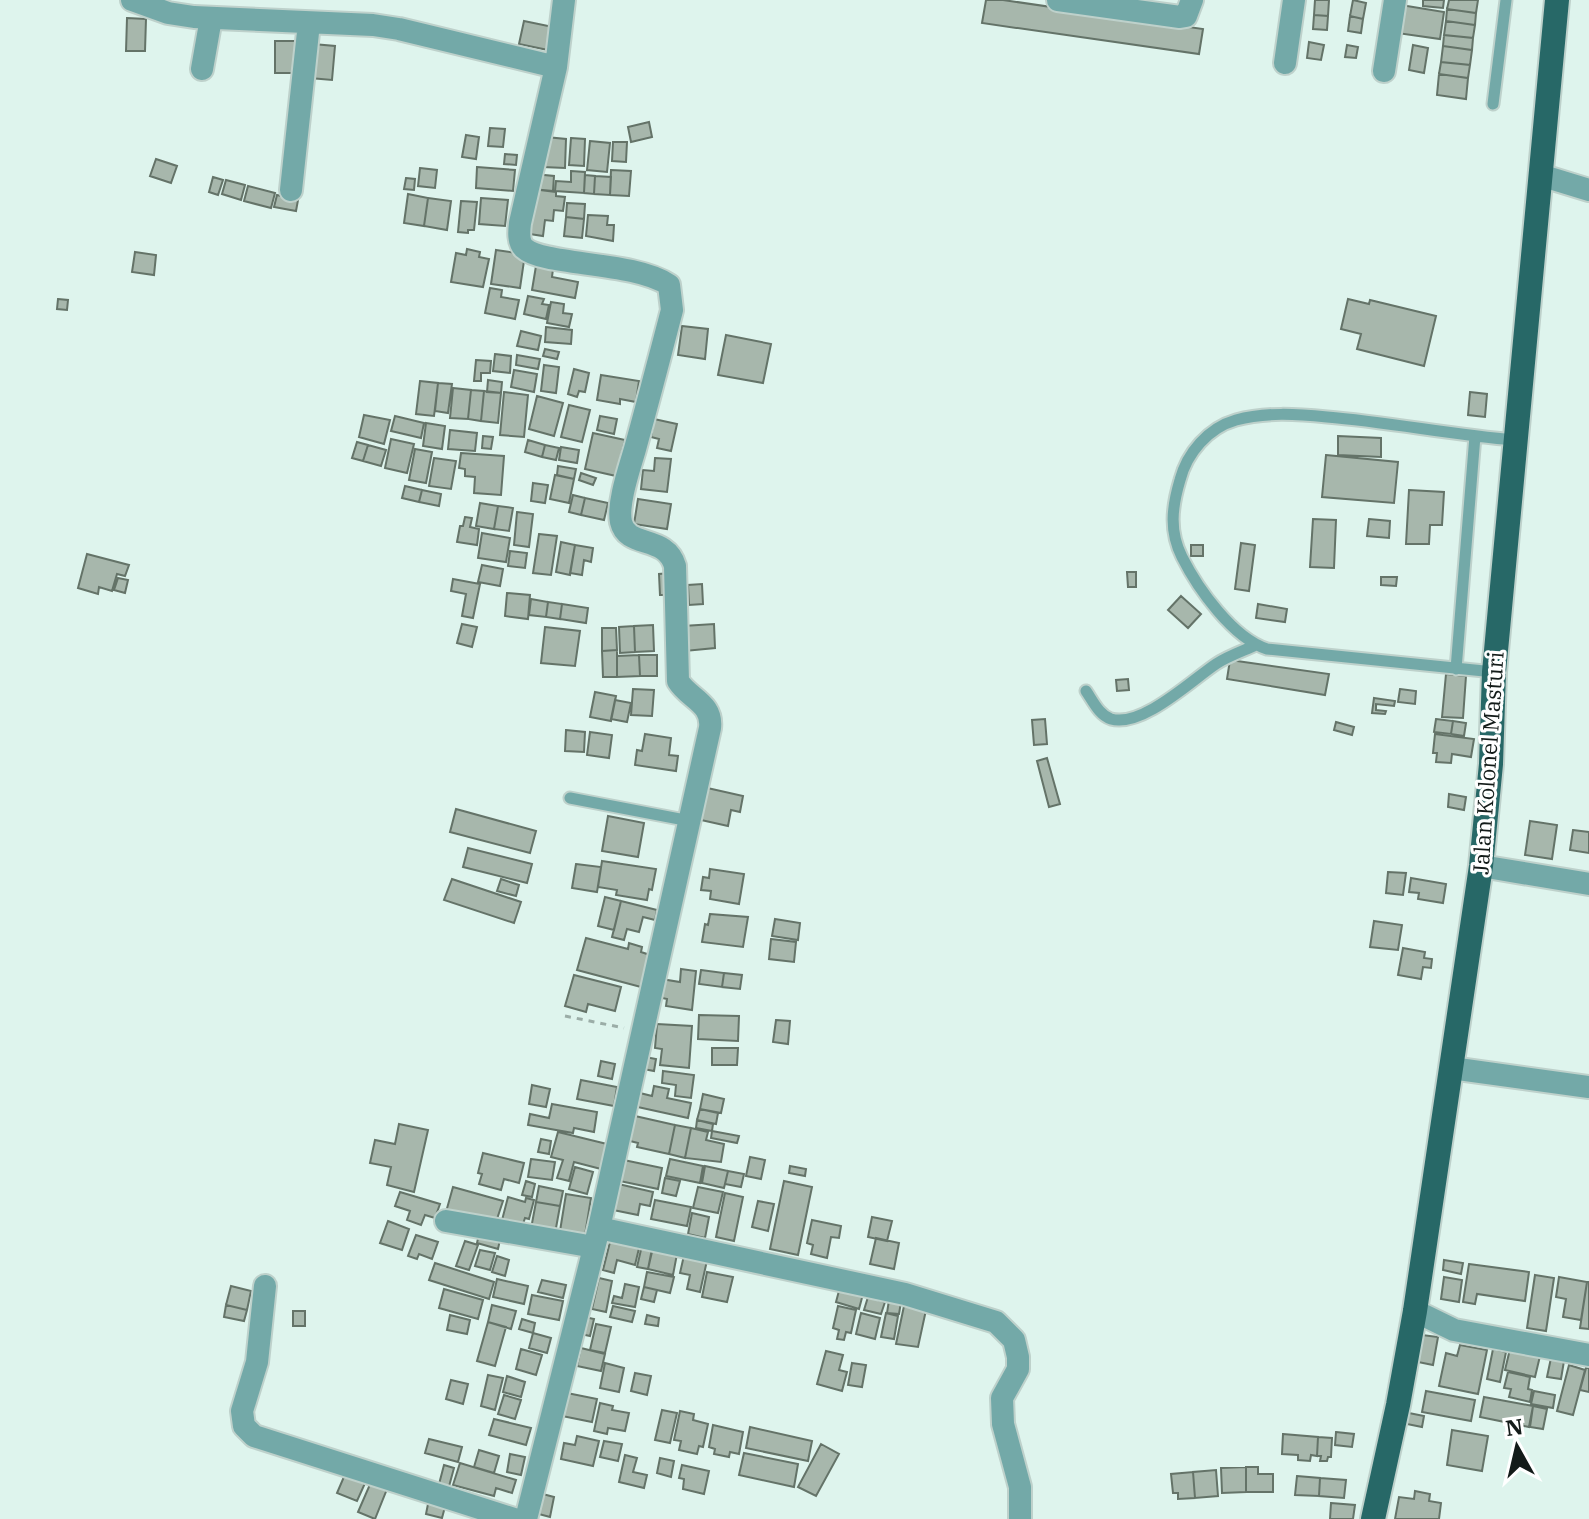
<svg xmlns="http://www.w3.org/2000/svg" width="1589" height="1519" font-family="'IBM Plex Serif',serif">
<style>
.building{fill:#a7b7ac;stroke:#647368;stroke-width:2}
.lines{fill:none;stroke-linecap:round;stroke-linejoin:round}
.lane-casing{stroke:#bed1cb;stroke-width:15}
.street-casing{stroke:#bed1cb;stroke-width:26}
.primary-casing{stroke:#bed1cb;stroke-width:28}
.path{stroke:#9bada7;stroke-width:3;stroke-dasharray:6 6;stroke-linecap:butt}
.lane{stroke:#73a9a8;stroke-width:11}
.street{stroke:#73a9a8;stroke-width:22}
.primary{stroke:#276867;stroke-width:24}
.labels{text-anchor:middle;stroke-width:6;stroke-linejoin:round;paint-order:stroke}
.street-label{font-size:22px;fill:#131b19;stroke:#fff}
</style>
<rect width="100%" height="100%" fill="#def4ed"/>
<!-- building -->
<path class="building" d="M 986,0 L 1003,0 L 1203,29 L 1199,54 L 982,23 Z
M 1315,0 L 1329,0 L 1328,16 L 1314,15 Z
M 1353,0 L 1366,3 L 1363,19 L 1350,16 Z
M 1423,0 L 1444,0 L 1443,8 L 1423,6 Z
M 1449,0 L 1478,0 L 1476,13 L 1447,9 Z
M 1401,5 L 1444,12 L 1440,39 L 1397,33 Z
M 1447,9 L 1476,13 L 1475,25 L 1446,21 Z
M 1314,15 L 1328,16 L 1327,30 L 1313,29 Z
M 1350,16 L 1363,19 L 1361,33 L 1348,31 Z
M 127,18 L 146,19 L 145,51 L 126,51 Z
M 524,21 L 553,27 L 548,50 L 519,44 Z
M 1446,21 L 1475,25 L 1473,38 L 1444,35 Z
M 1444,35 L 1473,38 L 1472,50 L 1443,46 Z
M 275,41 L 302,41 L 301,73 L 275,73 Z
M 1309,42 L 1324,45 L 1321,60 L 1307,58 Z
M 313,44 L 335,46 L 332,80 L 310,78 Z
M 1347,45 L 1358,47 L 1356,58 L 1345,57 Z
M 1413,45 L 1428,48 L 1424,73 L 1409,70 Z
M 1443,46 L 1472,50 L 1470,65 L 1441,62 Z
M 1441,62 L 1470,65 L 1468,78 L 1439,74 Z
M 1439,74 L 1468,78 L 1466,99 L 1437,95 Z
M 649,122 L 652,137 L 631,142 L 628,127 Z
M 490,128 L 505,129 L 503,147 L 488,146 Z
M 466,135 L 479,137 L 476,159 L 462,157 Z
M 546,137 L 566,139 L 565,168 L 543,167 Z
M 571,138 L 585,139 L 584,166 L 569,165 Z
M 590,141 L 610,143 L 607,172 L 587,170 Z
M 613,142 L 627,142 L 626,162 L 612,161 Z
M 505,154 L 517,155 L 516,165 L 504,164 Z
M 156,159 L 177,166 L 171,183 L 150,176 Z
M 477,167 L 515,170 L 513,191 L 476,188 Z
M 420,168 L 437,170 L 435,188 L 418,186 Z
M 611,170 L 631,171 L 629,196 L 610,195 Z
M 571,171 L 585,172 L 584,193 L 555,191 L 556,181 L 571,182 Z
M 534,174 L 554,176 L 553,191 L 532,189 Z
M 585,175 L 595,176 L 594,194 L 584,193 Z
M 595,176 L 611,177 L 610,195 L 594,194 Z
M 213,177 L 223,180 L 218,195 L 209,192 Z
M 406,178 L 415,179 L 414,190 L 404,189 Z
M 226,180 L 245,185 L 241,200 L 222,194 Z
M 248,186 L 275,193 L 271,208 L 244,201 Z
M 532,189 L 556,192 L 556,196 L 565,197 L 563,211 L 554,210 L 553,221 L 545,220 L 543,236 L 523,233 Z
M 408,194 L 428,198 L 424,226 L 404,223 Z
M 277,195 L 298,200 L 296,211 L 274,207 Z
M 428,198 L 451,201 L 447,230 L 424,226 Z
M 481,198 L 508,200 L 505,226 L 479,224 Z
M 461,201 L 477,202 L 474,230 L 468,230 L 468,233 L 458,232 Z
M 567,203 L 585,204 L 584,219 L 566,217 Z
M 588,215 L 608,216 L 607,225 L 614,225 L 613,241 L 586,236 Z
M 566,217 L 584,219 L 582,238 L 564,236 Z
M 467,249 L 480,252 L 479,257 L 489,259 L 483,287 L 451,282 L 456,253 L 466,255 Z
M 496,250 L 525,254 L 520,288 L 491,284 Z
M 135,252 L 156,255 L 154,275 L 132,272 Z
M 536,266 L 553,269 L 552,277 L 578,282 L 575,298 L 532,290 Z
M 490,288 L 502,290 L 501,297 L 519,300 L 515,319 L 485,313 Z
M 528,296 L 544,299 L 542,304 L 549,305 L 546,319 L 524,314 Z
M 58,299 L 68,300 L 67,310 L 57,309 Z
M 1348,299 L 1369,304 L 1370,300 L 1436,316 L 1424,366 L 1357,349 L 1361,334 L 1341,329 Z
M 551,302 L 564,304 L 563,313 L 572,314 L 569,327 L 547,323 Z
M 682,326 L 708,329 L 705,359 L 678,355 Z
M 546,327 L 572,330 L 571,344 L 545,342 Z
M 521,331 L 541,336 L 538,350 L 517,346 Z
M 726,335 L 771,344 L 763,383 L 718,375 Z
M 545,349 L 559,352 L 557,359 L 543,356 Z
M 495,354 L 511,356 L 510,373 L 493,371 Z
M 517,355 L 540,359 L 538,369 L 516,365 Z
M 476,360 L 491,361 L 490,373 L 481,373 L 481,381 L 474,381 Z
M 544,365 L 559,367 L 556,393 L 541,391 Z
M 574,369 L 589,373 L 585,392 L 579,391 L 577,397 L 568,394 Z
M 514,370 L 537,374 L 534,392 L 511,387 Z
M 601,375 L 639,381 L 636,402 L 620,399 L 620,404 L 597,400 Z
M 488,380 L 502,382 L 501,393 L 487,392 Z
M 420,381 L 438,383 L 434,416 L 416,414 Z
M 438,383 L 452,384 L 448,413 L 435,411 Z
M 453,388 L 471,390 L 468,419 L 450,418 Z
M 471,390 L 484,391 L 481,421 L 468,419 Z
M 484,391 L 501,393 L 498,423 L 481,421 Z
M 504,392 L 528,395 L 524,437 L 500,435 Z
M 1470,392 L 1487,394 L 1485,417 L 1468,415 Z
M 537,396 L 563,403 L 554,436 L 529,429 Z
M 569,405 L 590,410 L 582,442 L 561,437 Z
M 364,415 L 390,420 L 384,444 L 359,437 Z
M 395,416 L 424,423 L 421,438 L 391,431 Z
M 600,416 L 617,419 L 614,434 L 597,430 Z
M 654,419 L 677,424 L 671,451 L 657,448 L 659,439 L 651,437 Z
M 426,423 L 445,426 L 442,449 L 423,446 Z
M 450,430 L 477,433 L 475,451 L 448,449 Z
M 593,433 L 625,440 L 616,476 L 585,469 Z
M 483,436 L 493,437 L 491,449 L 482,448 Z
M 1338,436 L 1381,438 L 1381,457 L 1338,455 Z
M 391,439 L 414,444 L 407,473 L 385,468 Z
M 528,440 L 545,445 L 542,457 L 525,452 Z
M 357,442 L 368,445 L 363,461 L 352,458 Z
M 368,445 L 386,450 L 381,466 L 363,461 Z
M 545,445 L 559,448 L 556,460 L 542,457 Z
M 561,447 L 579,450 L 577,463 L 559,460 Z
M 415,449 L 432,452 L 426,483 L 409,480 Z
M 461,453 L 504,456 L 501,495 L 474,493 L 475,477 L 465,476 L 465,469 L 459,468 Z
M 1326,455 L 1398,462 L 1394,503 L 1322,497 Z
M 434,458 L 456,461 L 451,489 L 429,486 Z
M 655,458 L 671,459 L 667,492 L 641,489 L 643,470 L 654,471 Z
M 558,466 L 576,469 L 574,479 L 557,475 Z
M 581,473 L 596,478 L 593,485 L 579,480 Z
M 555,475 L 574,479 L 569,503 L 550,499 Z
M 533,483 L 548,485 L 545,503 L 531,501 Z
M 405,486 L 422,490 L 419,502 L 402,498 Z
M 422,490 L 441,494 L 439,506 L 419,502 Z
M 1409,490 L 1444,492 L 1442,525 L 1430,525 L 1429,544 L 1406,544 Z
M 573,495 L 585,498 L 581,515 L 569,512 Z
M 585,498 L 608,503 L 604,520 L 581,515 Z
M 638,499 L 671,504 L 667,529 L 634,524 Z
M 480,503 L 498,506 L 494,529 L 476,526 Z
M 498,506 L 513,508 L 509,531 L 494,529 Z
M 517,512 L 533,514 L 529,547 L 514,545 Z
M 465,517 L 472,518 L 470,527 L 479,529 L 477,545 L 457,542 L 460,526 L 463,526 Z
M 1313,519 L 1336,520 L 1334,568 L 1310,567 Z
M 1369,519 L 1390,521 L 1389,538 L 1367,536 Z
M 482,533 L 510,538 L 506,562 L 478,558 Z
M 539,534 L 557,536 L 551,575 L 533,573 Z
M 561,542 L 575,545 L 570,575 L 556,572 Z
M 1241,543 L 1255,545 L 1249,591 L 1235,589 Z
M 575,545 L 593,548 L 591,562 L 584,560 L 582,575 L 570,573 Z
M 1191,545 L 1203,545 L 1203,556 L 1191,556 Z
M 510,551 L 527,553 L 525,568 L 508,566 Z
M 87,554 L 129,565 L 125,576 L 117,574 L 112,591 L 99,587 L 98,594 L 78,588 Z
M 482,565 L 503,569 L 500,586 L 478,582 Z
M 1127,572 L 1136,572 L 1136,587 L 1128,587 Z
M 670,573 L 672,595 L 660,595 L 659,574 Z
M 1381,577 L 1397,577 L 1396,586 L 1381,585 Z
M 118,578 L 128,580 L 125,593 L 114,590 Z
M 453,579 L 480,584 L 473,618 L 462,616 L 466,594 L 451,591 Z
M 702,584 L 703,604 L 689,605 L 688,585 Z
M 507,593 L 530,595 L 528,619 L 505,616 Z
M 1181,596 L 1201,614 L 1188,628 L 1168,610 Z
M 531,599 L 548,602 L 546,617 L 529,615 Z
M 548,602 L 562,604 L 560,619 L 546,617 Z
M 562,604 L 588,608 L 586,623 L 560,619 Z
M 1258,604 L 1287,609 L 1285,622 L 1256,618 Z
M 462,624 L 477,627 L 472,647 L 457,643 Z
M 714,624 L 715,648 L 685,651 L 683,626 Z
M 653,625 L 654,651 L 635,652 L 634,626 Z
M 634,626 L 635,652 L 620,653 L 619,627 Z
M 545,627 L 580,631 L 575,666 L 541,663 Z
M 602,628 L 616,628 L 617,650 L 602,651 Z
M 617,650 L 617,677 L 603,677 L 602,651 Z
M 639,655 L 657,655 L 657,676 L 640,676 Z
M 639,655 L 640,676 L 617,677 L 617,656 Z
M 1230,660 L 1329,674 L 1325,695 L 1227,679 Z
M 1446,674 L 1466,676 L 1463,718 L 1442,717 Z
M 1128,679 L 1129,690 L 1117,691 L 1116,680 Z
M 633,689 L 654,690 L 652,716 L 631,715 Z
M 1400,689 L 1416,691 L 1415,704 L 1398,702 Z
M 595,692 L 616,696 L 611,721 L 590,717 Z
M 1374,698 L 1395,701 L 1394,706 L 1376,704 L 1376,710 L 1386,711 L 1385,714 L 1372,713 Z
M 615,700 L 631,703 L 627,722 L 611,719 Z
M 1045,719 L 1047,744 L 1034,745 L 1032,720 Z
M 1436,719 L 1453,721 L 1451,734 L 1434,732 Z
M 1453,721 L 1466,723 L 1464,736 L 1451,734 Z
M 1336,722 L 1354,727 L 1352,735 L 1334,730 Z
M 566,730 L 585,732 L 584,752 L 565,751 Z
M 590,732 L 612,735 L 609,758 L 587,755 Z
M 645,734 L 671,738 L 669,755 L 678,756 L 676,771 L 635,765 L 637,750 L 642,751 Z
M 1435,734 L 1474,739 L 1471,757 L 1452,754 L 1451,763 L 1436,762 L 1437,753 L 1433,753 Z
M 1047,758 L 1060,804 L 1049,807 L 1037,761 Z
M 703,787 L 743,796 L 740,812 L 731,810 L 728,826 L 701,820 L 704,804 L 700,803 Z
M 1449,794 L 1466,797 L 1464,810 L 1448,807 Z
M 456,809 L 536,831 L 530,853 L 450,832 Z
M 608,816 L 644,823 L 638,857 L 602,851 Z
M 1530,821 L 1557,825 L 1552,859 L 1525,855 Z
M 1573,830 L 1589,832 L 1589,853 L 1570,850 Z
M 468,848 L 532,864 L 527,883 L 463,867 Z
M 602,861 L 656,869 L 652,890 L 649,889 L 647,900 L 616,895 L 617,890 L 598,887 Z
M 576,864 L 601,867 L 597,892 L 572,888 Z
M 710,869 L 744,874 L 739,904 L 710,899 L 711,891 L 701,890 L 703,877 L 709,878 Z
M 1388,872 L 1406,873 L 1403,895 L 1386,893 Z
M 1411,878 L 1446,884 L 1443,903 L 1418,899 L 1419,893 L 1409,892 Z
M 452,879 L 521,902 L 514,923 L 444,900 Z
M 501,879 L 519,885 L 516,896 L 497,891 Z
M 605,897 L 621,901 L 614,930 L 598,926 Z
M 621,901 L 657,910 L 655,920 L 643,917 L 639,932 L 627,929 L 624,940 L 612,937 Z
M 710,914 L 748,917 L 743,947 L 702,942 L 705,924 L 708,925 Z
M 775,919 L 800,923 L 798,940 L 772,936 Z
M 1374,921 L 1402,925 L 1398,950 L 1370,947 Z
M 586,938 L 628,949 L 629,943 L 642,947 L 641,952 L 650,955 L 641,987 L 577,970 Z
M 771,939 L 796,942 L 794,962 L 769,959 Z
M 1403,948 L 1425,952 L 1424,958 L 1432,959 L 1431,968 L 1423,967 L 1421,979 L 1398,975 Z
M 681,969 L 696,971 L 692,1010 L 666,1006 L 667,999 L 658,997 L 661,979 L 680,982 Z
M 701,970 L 724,973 L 722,987 L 699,984 Z
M 724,973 L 742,975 L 740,989 L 722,987 Z
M 574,975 L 621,987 L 615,1011 L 588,1004 L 586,1012 L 565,1006 Z
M 699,1015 L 739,1016 L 738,1041 L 698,1039 Z
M 776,1020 L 790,1021 L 788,1044 L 773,1042 Z
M 657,1024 L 692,1026 L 689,1068 L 660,1065 L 662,1049 L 655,1048 Z
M 712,1048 L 738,1048 L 737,1065 L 712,1065 Z
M 640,1056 L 656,1059 L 654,1071 L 638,1068 Z
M 601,1061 L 615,1064 L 612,1079 L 598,1076 Z
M 663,1071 L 694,1075 L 691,1098 L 675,1096 L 676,1085 L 662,1083 Z
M 581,1080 L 617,1087 L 614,1106 L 577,1099 Z
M 532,1085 L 550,1089 L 546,1107 L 529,1104 Z
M 654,1086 L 669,1089 L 667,1098 L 691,1103 L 688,1118 L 633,1106 L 636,1092 L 652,1096 Z
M 703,1094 L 724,1099 L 721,1113 L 700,1109 Z
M 552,1104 L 597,1112 L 594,1132 L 574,1128 L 573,1133 L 528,1125 L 530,1114 L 549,1118 Z
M 700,1109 L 718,1113 L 716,1124 L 697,1120 Z
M 635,1116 L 675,1125 L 669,1154 L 637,1147 L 638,1143 L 630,1141 Z
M 697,1120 L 713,1124 L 712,1131 L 696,1128 Z
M 399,1124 L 428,1130 L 414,1192 L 387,1185 L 391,1167 L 370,1163 L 375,1140 L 395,1144 Z
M 675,1125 L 691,1128 L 685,1158 L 669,1154 Z
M 691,1128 L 708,1132 L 706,1140 L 724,1144 L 721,1162 L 685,1158 Z
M 712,1131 L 739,1136 L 737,1143 L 711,1138 Z
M 558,1132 L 607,1144 L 601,1169 L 574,1162 L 569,1181 L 557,1178 L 563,1160 L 551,1157 Z
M 541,1139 L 551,1141 L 549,1154 L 538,1152 Z
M 483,1153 L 524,1163 L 519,1183 L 504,1179 L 501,1190 L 479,1184 L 482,1174 L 478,1173 Z
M 750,1157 L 765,1160 L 761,1179 L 746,1176 Z
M 531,1159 L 555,1162 L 552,1180 L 528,1177 Z
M 619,1159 L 662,1168 L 658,1189 L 615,1180 Z
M 670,1159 L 703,1166 L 700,1183 L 666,1176 Z
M 705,1166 L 728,1171 L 724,1188 L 702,1183 Z
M 790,1166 L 806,1169 L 805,1176 L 789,1173 Z
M 575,1167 L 593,1172 L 587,1194 L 569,1189 Z
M 728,1171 L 744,1174 L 741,1187 L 725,1184 Z
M 665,1178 L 680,1181 L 676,1196 L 662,1193 Z
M 526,1181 L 535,1184 L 532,1197 L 522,1195 Z
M 784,1181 L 812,1187 L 798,1255 L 770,1249 Z
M 614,1183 L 653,1192 L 650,1206 L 640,1204 L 638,1215 L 608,1209 Z
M 539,1186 L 563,1191 L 560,1206 L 536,1202 Z
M 453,1187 L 503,1201 L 495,1225 L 446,1212 Z
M 698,1187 L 723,1192 L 718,1213 L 693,1208 Z
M 400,1192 L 440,1204 L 435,1218 L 425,1215 L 421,1225 L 407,1220 L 410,1211 L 395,1206 Z
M 725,1193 L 743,1197 L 734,1241 L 716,1237 Z
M 566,1194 L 591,1198 L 585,1235 L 560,1231 Z
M 508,1197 L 525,1202 L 526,1198 L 534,1200 L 529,1219 L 525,1218 L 521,1230 L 501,1224 Z
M 655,1200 L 691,1207 L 687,1226 L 651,1219 Z
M 758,1201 L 774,1204 L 768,1231 L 752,1227 Z
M 536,1202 L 560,1206 L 554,1239 L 530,1234 Z
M 692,1213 L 709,1217 L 705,1238 L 688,1234 Z
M 872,1217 L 892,1221 L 887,1241 L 868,1237 Z
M 812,1220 L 841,1226 L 839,1238 L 831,1237 L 827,1258 L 811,1254 L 813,1245 L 807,1243 Z
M 388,1221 L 409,1229 L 402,1250 L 380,1243 Z
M 480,1230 L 501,1235 L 498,1249 L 477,1243 Z
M 416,1235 L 438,1242 L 432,1259 L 419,1254 L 417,1259 L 408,1256 Z
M 611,1238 L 640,1244 L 635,1265 L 617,1260 L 614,1273 L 603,1270 Z
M 876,1238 L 899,1243 L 894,1269 L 870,1264 Z
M 465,1241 L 478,1245 L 469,1270 L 456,1266 Z
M 643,1241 L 654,1243 L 648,1269 L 637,1267 Z
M 652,1249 L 677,1254 L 673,1275 L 648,1269 Z
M 480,1250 L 495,1253 L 490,1270 L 475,1266 Z
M 685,1251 L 708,1256 L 700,1292 L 687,1289 L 690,1275 L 680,1273 Z
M 497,1256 L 509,1260 L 505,1276 L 492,1272 Z
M 1444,1260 L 1463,1263 L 1461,1274 L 1443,1270 Z
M 435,1263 L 494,1282 L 489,1299 L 429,1280 Z
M 1469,1264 L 1529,1272 L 1525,1301 L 1477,1294 L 1475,1304 L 1463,1302 Z
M 647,1272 L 674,1277 L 670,1293 L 644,1287 Z
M 707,1272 L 733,1277 L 727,1302 L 702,1297 Z
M 1535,1275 L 1554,1278 L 1546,1331 L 1527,1328 Z
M 1444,1277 L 1462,1280 L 1459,1302 L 1441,1299 Z
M 1559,1277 L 1587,1282 L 1581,1320 L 1563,1317 L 1566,1299 L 1556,1297 Z
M 599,1278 L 612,1281 L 606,1312 L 592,1309 Z
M 497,1279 L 528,1286 L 524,1304 L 493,1297 Z
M 542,1280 L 566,1285 L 563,1298 L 538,1292 Z
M 1587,1282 L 1589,1282 L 1589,1329 L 1580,1328 Z
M 625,1284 L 639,1287 L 635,1307 L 612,1303 L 614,1296 L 622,1298 Z
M 231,1286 L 251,1291 L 247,1310 L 226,1305 Z
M 644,1287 L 657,1290 L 654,1302 L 641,1299 Z
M 840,1287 L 863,1294 L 859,1309 L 836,1302 Z
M 444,1289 L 483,1300 L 478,1319 L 439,1308 Z
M 532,1295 L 563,1301 L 559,1320 L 528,1314 Z
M 868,1297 L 885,1302 L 881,1314 L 864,1310 Z
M 889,1300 L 901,1302 L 899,1314 L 887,1313 Z
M 226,1305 L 247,1310 L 244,1321 L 224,1317 Z
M 492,1305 L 516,1311 L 511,1329 L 488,1322 Z
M 613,1306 L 635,1311 L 632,1322 L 610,1317 Z
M 838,1306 L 856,1310 L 851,1333 L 846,1332 L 844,1340 L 837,1339 L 839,1330 L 833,1328 Z
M 904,1306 L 926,1310 L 918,1347 L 896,1344 Z
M 293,1311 L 305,1311 L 305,1326 L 293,1326 Z
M 861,1313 L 880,1318 L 875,1339 L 856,1334 Z
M 886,1313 L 898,1316 L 894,1339 L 881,1337 Z
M 450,1315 L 470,1320 L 467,1334 L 447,1330 Z
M 647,1315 L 659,1318 L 658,1326 L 645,1324 Z
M 580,1316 L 594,1319 L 590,1336 L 576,1333 Z
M 522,1319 L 535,1323 L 533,1333 L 519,1329 Z
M 488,1322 L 506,1327 L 495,1366 L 477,1361 Z
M 596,1324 L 611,1327 L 605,1353 L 590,1350 Z
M 533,1333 L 551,1338 L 547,1353 L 529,1348 Z
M 1422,1335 L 1438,1337 L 1433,1365 L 1418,1362 Z
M 1460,1345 L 1487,1350 L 1478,1394 L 1439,1386 L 1446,1353 L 1457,1356 Z
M 581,1348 L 605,1354 L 601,1371 L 577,1366 Z
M 521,1349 L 542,1355 L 536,1375 L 516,1369 Z
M 1493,1349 L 1506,1352 L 1500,1382 L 1487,1379 Z
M 1510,1349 L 1540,1356 L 1535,1377 L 1505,1370 Z
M 826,1351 L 843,1355 L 839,1370 L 847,1372 L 842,1391 L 817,1384 Z
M 1551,1358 L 1564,1361 L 1561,1379 L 1547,1377 Z
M 605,1363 L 624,1368 L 619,1392 L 600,1388 Z
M 852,1363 L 866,1365 L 862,1387 L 848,1385 Z
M 1569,1365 L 1585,1370 L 1573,1415 L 1557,1411 Z
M 1586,1368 L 1589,1368 L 1589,1392 L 1580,1390 Z
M 1508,1372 L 1530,1377 L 1528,1389 L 1532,1390 L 1530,1402 L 1509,1397 L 1511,1389 L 1504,1388 Z
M 635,1373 L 651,1376 L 647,1395 L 631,1391 Z
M 488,1375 L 503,1378 L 495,1410 L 481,1406 Z
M 507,1376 L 525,1382 L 521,1397 L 503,1392 Z
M 451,1380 L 468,1384 L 463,1404 L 446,1399 Z
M 1426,1391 L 1475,1400 L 1471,1421 L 1422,1412 Z
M 1534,1391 L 1555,1395 L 1553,1408 L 1531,1404 Z
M 567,1393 L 597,1399 L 592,1422 L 562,1416 Z
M 504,1395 L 521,1400 L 515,1419 L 498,1414 Z
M 1484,1397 L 1533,1406 L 1529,1427 L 1480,1417 Z
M 600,1403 L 613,1406 L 612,1410 L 629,1413 L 625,1431 L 608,1428 L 607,1434 L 594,1431 Z
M 1533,1406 L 1547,1409 L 1543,1429 L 1530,1427 Z
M 662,1410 L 677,1413 L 670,1443 L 655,1440 Z
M 680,1411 L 694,1414 L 693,1420 L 708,1424 L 703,1447 L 699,1446 L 697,1454 L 679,1450 L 681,1441 L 674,1440 Z
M 1404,1412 L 1424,1416 L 1422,1427 L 1402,1423 Z
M 494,1419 L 531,1428 L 526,1445 L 489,1435 Z
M 713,1425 L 743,1432 L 739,1454 L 730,1452 L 729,1457 L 714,1454 L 715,1449 L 709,1447 Z
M 750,1427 L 812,1441 L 808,1461 L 746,1448 Z
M 1452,1430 L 1488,1436 L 1482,1471 L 1447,1465 Z
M 1336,1432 L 1354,1434 L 1352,1447 L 1335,1445 Z
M 1283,1434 L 1318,1437 L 1317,1456 L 1311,1455 L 1310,1461 L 1298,1460 L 1298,1455 L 1282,1454 Z
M 577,1436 L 599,1441 L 593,1466 L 561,1459 L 564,1443 L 575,1445 Z
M 1318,1437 L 1332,1438 L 1331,1457 L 1328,1457 L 1327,1461 L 1320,1461 L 1321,1456 L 1317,1456 Z
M 429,1439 L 462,1447 L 458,1462 L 425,1453 Z
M 604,1441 L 622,1444 L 618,1461 L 600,1457 Z
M 821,1444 L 839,1454 L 816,1496 L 798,1487 Z
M 479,1450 L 499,1456 L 494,1473 L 474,1467 Z
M 744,1453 L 798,1464 L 794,1487 L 739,1475 Z
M 510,1454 L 525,1457 L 521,1475 L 507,1472 Z
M 625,1455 L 637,1458 L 633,1472 L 647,1475 L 644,1488 L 619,1482 Z
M 660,1458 L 674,1461 L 671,1477 L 657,1473 Z
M 460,1463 L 516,1480 L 512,1493 L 496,1488 L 494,1496 L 453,1485 Z
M 444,1465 L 454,1468 L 448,1490 L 438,1488 Z
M 682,1465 L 709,1471 L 704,1494 L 683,1489 L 684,1479 L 679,1478 Z
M 1246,1467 L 1246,1492 L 1222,1493 L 1221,1468 Z
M 1246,1467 L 1258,1467 L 1258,1474 L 1273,1474 L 1273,1492 L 1246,1492 Z
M 1216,1470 L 1218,1496 L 1195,1498 L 1193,1472 Z
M 346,1472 L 366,1481 L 357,1501 L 337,1493 Z
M 1193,1472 L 1195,1498 L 1178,1499 L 1178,1493 L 1173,1493 L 1171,1474 Z
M 1297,1476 L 1320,1478 L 1319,1496 L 1295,1495 Z
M 1320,1478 L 1346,1480 L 1344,1498 L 1319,1496 Z
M 371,1482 L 387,1489 L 375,1519 L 358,1512 Z
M 1415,1491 L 1430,1494 L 1429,1501 L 1441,1503 L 1439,1519 L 1395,1519 L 1399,1497 L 1414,1499 Z
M 539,1493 L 554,1497 L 550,1517 L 535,1513 Z
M 429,1499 L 446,1503 L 442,1518 L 426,1514 Z
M 1331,1503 L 1355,1505 L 1353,1519 L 1330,1519 Z"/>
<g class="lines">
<!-- lane casing -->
<g class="lane-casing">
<path id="lane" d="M 1493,104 L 1506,0
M 1456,669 L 1475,436
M 1494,672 L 1267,649 C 1233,638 1198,589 1182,557 C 1169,531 1172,507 1180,480 C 1187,453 1208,428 1236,420 C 1265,412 1297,414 1327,417 C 1390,422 1452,435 1515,440
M 1086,691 C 1093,701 1099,715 1111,719 C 1142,728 1192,680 1216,664 C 1228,656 1243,651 1256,645
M 570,798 L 690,821"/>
</g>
<!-- street casing -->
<g class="street-casing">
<path id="street" d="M 132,0 L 168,13 L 194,17 L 373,25 L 399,29 L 556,67 L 520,223 C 519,231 518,242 524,248 C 543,266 634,261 669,285 L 672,310 C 660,356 648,402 635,449 C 630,467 617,503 621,522 C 627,549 666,534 675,566 L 678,681 C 689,699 713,703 710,728 L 599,1228 L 526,1519
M 1058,0 L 1180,17 L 1186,16 L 1192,0
M 1285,63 L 1294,0
M 556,67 L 564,0
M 202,69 L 211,18
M 1384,71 L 1395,0
M 1540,175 L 1589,190
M 291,190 L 309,23
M 1481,866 L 1589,884
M 1451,1068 L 1589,1087
M 446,1221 L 594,1247
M 599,1228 L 905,1294 L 996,1322 L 1014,1340 L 1018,1357 L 1018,1369 L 1002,1398 L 1003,1424 L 1020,1487 L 1020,1519
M 265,1286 L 257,1362 L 242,1411 L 244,1426 L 254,1436 L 514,1519
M 1415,1311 L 1454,1330 L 1589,1355"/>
</g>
<!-- primary casing -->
<g class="primary-casing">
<path id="primary" d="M 1373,1519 L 1398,1405 L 1415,1311 L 1481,866 L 1491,764 L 1494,672 L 1557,0"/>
</g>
<!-- path -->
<path class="path" d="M 565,1016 L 624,1028"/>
<!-- lane -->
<use href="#lane" class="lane"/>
<!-- street -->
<use href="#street" class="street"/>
<!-- primary -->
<use href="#primary" class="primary"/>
</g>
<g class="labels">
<!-- street labels -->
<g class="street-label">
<text transform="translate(1488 763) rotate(-86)" y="8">Jalan Kolonel Masturi</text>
</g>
</g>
<!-- north arrow -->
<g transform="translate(1517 1447) rotate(352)" stroke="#ffffff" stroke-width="6" paint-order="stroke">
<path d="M0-6L14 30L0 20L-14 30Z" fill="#131b19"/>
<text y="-12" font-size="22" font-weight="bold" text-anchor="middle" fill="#131b19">N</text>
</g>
</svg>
